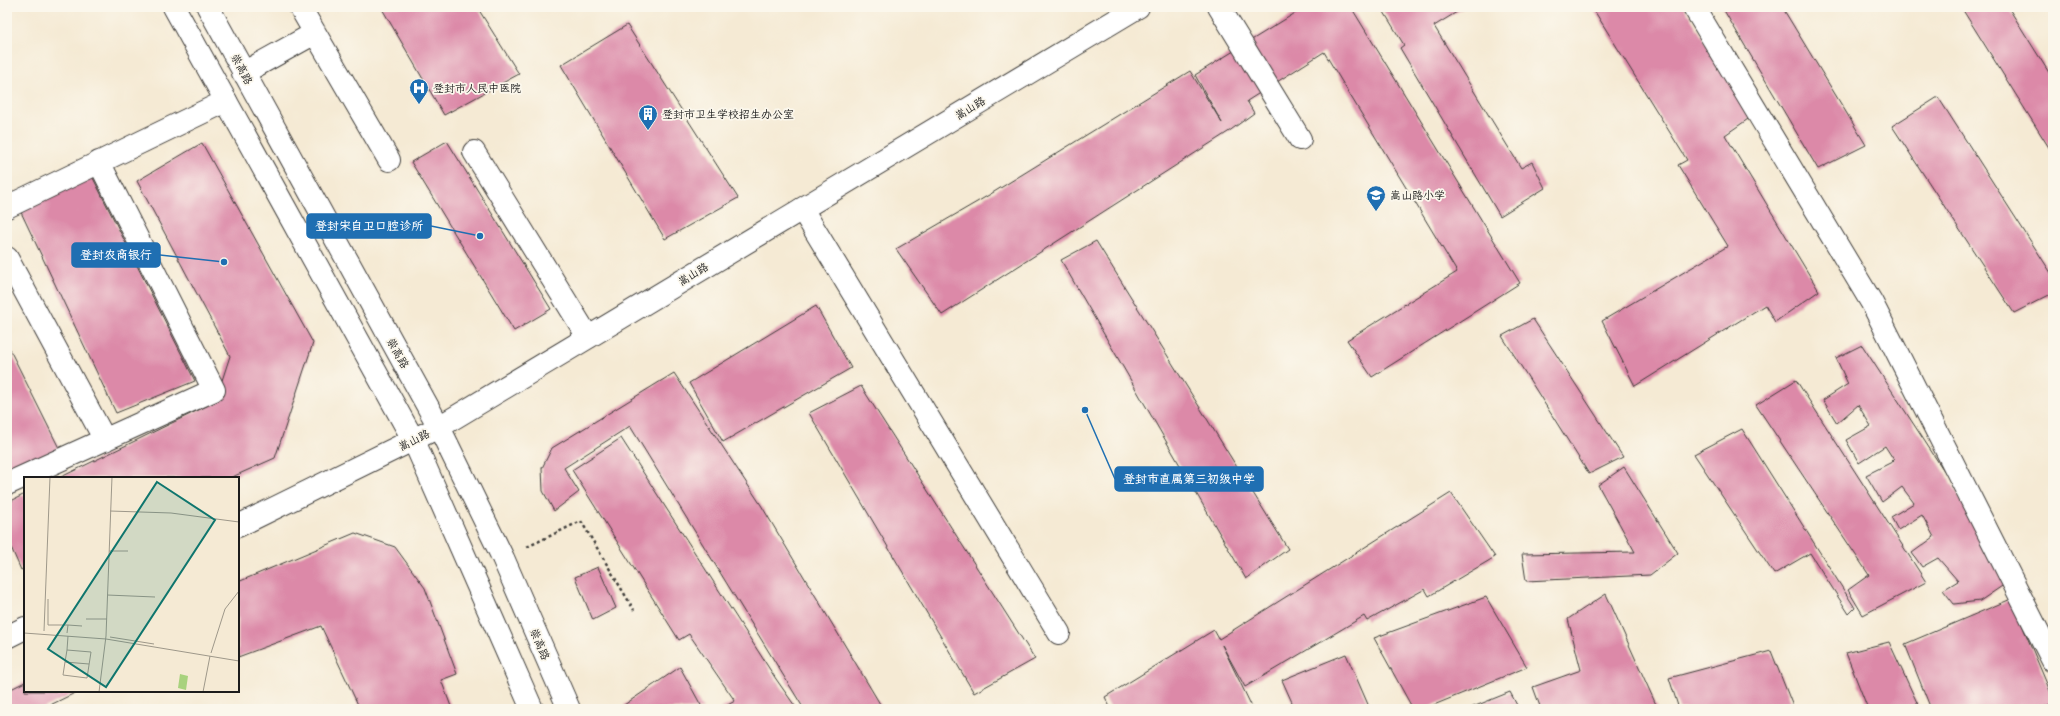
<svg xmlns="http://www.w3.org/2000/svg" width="2060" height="716" font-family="Pangolin,'LXGW WenKai TC',sans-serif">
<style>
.building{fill:#dc89a8}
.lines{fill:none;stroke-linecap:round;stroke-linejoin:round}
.minor-casing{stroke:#3d3b38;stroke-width:24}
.tertiary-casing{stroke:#3d3b38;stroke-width:24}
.path{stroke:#3d3b38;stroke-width:2.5;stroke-dasharray:3 3;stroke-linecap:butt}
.minor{stroke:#fff;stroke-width:22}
.tertiary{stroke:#fff;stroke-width:22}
.labels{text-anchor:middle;stroke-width:3.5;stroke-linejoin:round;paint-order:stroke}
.street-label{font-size:11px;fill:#1c1c1c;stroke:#fbf7ec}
.poi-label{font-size:11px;fill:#1c1c1c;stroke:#fbf7ec;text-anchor:start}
.inset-road{fill:none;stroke:#9e988a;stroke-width:1}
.view{fill:#0f766e;fill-opacity:0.15;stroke:#0f766e;stroke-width:2}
.inset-edge{fill:none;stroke:#1c1c1c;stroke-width:2}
.leader{fill:none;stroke:#1f6fb2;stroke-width:1.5}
.callout-dot{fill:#1f6fb2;stroke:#fbf7ec;stroke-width:1.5}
.callout{fill:#1f6fb2;stroke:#1f6fb2;stroke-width:1.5}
.callout-label{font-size:12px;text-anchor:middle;font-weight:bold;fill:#fff}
</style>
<rect width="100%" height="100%" fill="#fbf7ec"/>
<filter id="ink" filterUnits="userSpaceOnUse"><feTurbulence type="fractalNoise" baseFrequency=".025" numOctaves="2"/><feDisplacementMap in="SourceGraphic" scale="8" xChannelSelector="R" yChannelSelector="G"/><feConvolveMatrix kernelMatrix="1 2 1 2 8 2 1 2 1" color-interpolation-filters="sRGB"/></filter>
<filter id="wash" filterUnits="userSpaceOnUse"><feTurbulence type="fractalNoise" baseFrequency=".012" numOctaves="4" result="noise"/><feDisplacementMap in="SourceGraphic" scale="16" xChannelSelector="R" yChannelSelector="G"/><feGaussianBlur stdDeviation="0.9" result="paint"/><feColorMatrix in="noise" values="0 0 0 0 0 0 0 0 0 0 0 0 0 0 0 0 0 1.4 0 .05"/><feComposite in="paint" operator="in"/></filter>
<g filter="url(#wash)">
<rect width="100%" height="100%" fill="#f5ead4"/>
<g id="blocks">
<!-- building -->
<path class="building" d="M 381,7 L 477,7 L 519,74 L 444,115 Z
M 1305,7 L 1351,7 L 1520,283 L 1372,377 L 1347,340 L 1457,272 L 1324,52 L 1247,101 L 1254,113 L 1228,132 L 942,315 L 896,249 L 989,195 L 1190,71 L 1222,123 L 1195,75 Z
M 1381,7 L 1465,7 L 1434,26 L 1521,168 L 1532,162 L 1545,188 L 1500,216 L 1400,48 L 1404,45 Z
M 1592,7 L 1684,7 L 1751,117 L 1725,135 L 1819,291 L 1775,322 L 1765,305 L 1635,386 L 1602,321 L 1728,246 L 1678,165 L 1687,160 Z
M 1722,7 L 1782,7 L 1866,145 L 1818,169 Z
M 1961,7 L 2008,7 L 2053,79 L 2053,154 Z
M 627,25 L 738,198 L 665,239 L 561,65 Z
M 1938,97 L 2053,276 L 2053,293 L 2014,313 L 1892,126 Z
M 447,141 L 551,309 L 514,331 L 411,162 Z
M 202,143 L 313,343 L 275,458 L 230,478 L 59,478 L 215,402 L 230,356 L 137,181 Z
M 91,174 L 195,381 L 116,413 L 19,208 Z
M 1096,241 L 1288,549 L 1246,579 L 1061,260 Z
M 816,306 L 851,368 L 723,442 L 689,383 Z
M 1533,319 L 1623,457 L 1589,474 L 1502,336 Z
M 7,344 L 59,448 L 7,473 Z
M 1862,345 L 1950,480 L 2008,582 L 1980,601 L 1954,604 L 1943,590 L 1958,581 L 1938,558 L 1922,567 L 1912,553 L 1934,537 L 1922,515 L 1898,530 L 1891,517 L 1914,503 L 1902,487 L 1882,502 L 1866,475 L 1894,461 L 1891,461 L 1894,460 L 1885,446 L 1859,463 L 1846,440 L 1871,426 L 1858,405 L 1837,423 L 1823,400 L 1848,384 L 1836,358 Z
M 674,373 L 761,505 L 883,709 L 804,709 L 630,426 L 564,468 L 579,492 L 554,511 L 543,491 L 542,468 L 552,448 Z
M 1796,380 L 1926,582 L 1863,615 L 1848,590 L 1869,575 L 1756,405 Z
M 861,386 L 1035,659 L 974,693 L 809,413 Z
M 1742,429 L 1855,608 L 1849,614 L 1810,553 L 1774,574 L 1694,454 Z
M 621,438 L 776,679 L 797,709 L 720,709 L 735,701 L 689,634 L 679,640 L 572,470 Z
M 1624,467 L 1678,553 L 1650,575 L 1526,581 L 1522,554 L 1635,552 L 1598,485 Z
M 1451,493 L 1495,557 L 1429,596 L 1425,589 L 1367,621 L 1364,616 L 1245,687 L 1222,645 L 1253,709 L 1111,709 L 1105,697 L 1214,630 L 1219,639 Z
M 25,494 L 25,568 L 21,570 L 7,538 L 7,503 Z
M 355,533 L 395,547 L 425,588 L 457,674 L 441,680 L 452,709 L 360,709 L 321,626 L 238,657 L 238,582 Z
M 598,567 L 616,608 L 593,620 L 575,577 Z
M 1606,594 L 1658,709 L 1541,709 L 1533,687 L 1581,670 L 1568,619 Z
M 1486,597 L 1527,667 L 1424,709 L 1413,709 L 1374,638 Z
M 2011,599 L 2053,698 L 2053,703 L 2039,709 L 1931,709 L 1905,644 Z
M 1889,642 L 1920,709 L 1868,709 L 1846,653 Z
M 1771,651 L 1794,709 L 1679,709 L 1669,678 Z
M 1346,654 L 1370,709 L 1295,709 L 1282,680 Z
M 680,667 L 703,709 L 626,709 L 624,705 Z
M 25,682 L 25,691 L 79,691 L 42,709 L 7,709 L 7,691 Z
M 1510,692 L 1519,709 L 1468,709 Z"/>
</g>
</g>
<g filter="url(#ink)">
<use href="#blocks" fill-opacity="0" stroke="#3d3b38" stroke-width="1"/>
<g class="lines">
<!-- minor casing -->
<g class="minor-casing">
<path id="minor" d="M 1219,7 L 1300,139
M 1694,7 L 1872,303 L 2053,661
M 315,33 L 389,160
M 243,73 L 315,33 L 300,7
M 474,152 L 588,337
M 7,207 L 226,101
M 802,209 L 1059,633
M 7,258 L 105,440
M 7,484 L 214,390 L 99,162"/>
</g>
<!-- tertiary casing -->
<g class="tertiary-casing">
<path id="tertiary" d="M 174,7 L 414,441 L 532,709
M 208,7 L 439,427 L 503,558 L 569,709
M 238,526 L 439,427 L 1138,7
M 7,637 L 25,628"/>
</g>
<!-- path -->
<path class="path" d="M 527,547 L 581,521 L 634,610"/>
<!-- minor -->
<use href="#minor" class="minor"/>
<!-- tertiary -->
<use href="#tertiary" class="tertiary"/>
</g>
</g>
<!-- icons -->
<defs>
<g id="hospital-pin" transform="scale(1)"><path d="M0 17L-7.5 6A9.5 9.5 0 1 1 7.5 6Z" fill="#1f6fb2" stroke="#fbf7ec"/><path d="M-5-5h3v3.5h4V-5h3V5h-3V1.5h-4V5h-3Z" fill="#fff"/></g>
<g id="building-pin" transform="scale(1)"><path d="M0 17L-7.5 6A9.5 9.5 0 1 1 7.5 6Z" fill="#1f6fb2" stroke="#fbf7ec"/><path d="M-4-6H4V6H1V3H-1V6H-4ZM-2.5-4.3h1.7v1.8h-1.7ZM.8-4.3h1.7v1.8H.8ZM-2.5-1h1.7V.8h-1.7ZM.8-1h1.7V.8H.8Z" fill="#fff"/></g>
<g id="school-pin" transform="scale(1)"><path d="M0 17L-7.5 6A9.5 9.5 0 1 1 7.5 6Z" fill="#1f6fb2" stroke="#fbf7ec"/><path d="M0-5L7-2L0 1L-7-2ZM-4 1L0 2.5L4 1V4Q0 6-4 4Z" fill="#fff"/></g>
</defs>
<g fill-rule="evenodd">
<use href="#hospital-pin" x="419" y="88"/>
<use href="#building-pin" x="648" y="114"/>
<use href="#school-pin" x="1376" y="195"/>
</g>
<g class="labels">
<!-- street labels -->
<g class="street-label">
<text transform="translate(242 69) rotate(62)" y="4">崇高路</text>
<text transform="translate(970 108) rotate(-31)" y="4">嵩山路</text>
<text transform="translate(693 274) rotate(-31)" y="4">嵩山路</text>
<text transform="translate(398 353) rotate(61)" y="4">崇高路</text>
<text transform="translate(414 440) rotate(-27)" y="4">嵩山路</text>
<text transform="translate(540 644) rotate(67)" y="4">崇高路</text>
</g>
<!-- poi labels -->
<g class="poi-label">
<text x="433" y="92">登封市人民中医院</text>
<text x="662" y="118">登封市卫生学校招生办公室</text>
<text x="1390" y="199">嵩山路小学</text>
</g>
</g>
<!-- overview -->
<g transform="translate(24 477)">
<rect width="215" height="215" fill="#f5ead4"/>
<path d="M 156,197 L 164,199 L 162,213 L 154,211 Z" fill="#a8d27d"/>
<path class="inset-road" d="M 86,34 L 147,36 L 215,45M 85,74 L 104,74M 83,118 L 131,120M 24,122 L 24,148 L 44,148 L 43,156M 62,142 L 83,142M 44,148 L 58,149M 20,154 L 26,0M 0,156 L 82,162 L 215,184M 86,160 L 130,167M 43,173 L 67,175 L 63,201 L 39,198 L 41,185 L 43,173 L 44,159M 187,176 L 201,132 L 215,114M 41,185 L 65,187M 75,215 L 82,159 L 88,0M 179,215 L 186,179"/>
<path class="view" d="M 133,5 L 191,43 L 82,210 L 24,172 Z"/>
<rect width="215" height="215" class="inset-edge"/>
</g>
<!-- callouts -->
<path class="leader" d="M480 236L431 226M224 262L160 255M1085 410L1115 479"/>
<g class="callout-dot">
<circle cx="480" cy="236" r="4"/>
<circle cx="224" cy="262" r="4"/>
<circle cx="1085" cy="410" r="4"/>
</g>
<g class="callout">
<rect x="307" y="214" width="124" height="24" rx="4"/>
<rect x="72" y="243" width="88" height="24" rx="4"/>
<rect x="1115" y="467" width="148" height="24" rx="4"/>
</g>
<g class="callout-label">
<text x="369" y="230">登封宋自卫口腔诊所</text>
<text x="116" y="259">登封农商银行</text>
<text x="1189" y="483">登封市直属第三初级中学</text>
</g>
<!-- margin -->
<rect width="2060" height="716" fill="none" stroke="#fbf7ec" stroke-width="24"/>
</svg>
